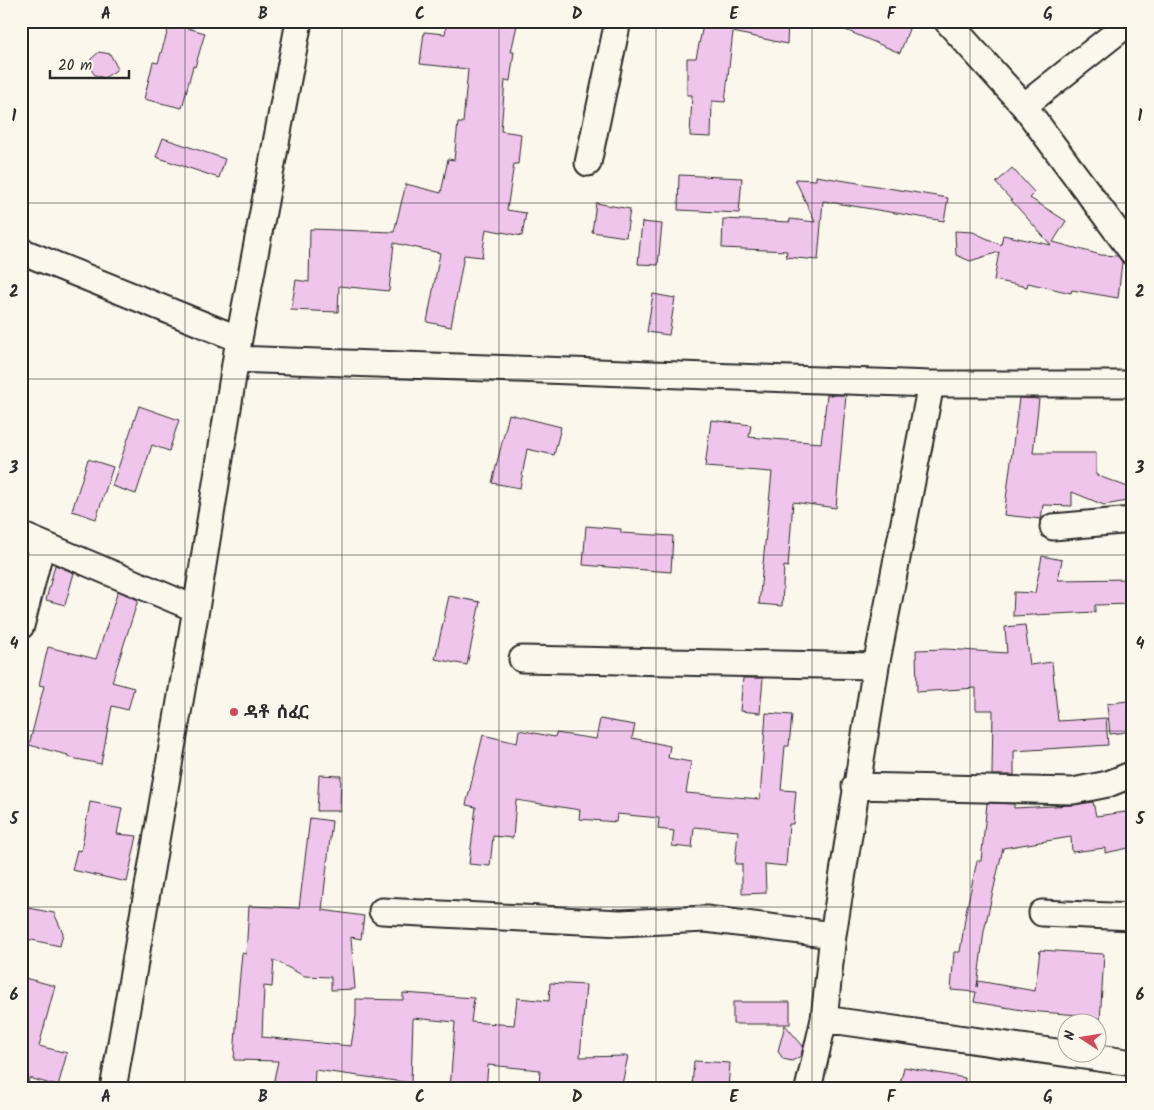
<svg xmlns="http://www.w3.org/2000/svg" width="1154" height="1110" font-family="Kalam,'Noto Sans Ethiopic',sans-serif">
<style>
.building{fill:#f0c5ec;stroke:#2b2b2b}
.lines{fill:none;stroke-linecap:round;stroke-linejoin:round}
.minor-casing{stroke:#2b2b2b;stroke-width:29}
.minor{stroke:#fbf7ec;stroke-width:25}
.grid{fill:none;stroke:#2b2b2b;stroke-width:1;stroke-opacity:0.55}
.poi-dot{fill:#d1495b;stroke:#fbf7ec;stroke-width:2}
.labels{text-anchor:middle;stroke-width:4;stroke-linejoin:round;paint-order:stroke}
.poi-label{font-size:18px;font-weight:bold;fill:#2b2b2b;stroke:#fbf7ec;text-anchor:start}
.neatline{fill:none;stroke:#2b2b2b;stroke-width:2}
.grid-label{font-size:16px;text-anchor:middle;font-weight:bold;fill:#2b2b2b}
</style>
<rect width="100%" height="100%" fill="#fbf7ec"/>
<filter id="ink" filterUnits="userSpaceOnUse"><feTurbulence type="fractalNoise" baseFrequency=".02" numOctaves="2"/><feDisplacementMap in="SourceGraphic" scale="10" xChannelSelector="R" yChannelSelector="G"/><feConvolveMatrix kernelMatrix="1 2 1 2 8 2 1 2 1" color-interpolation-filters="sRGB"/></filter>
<g filter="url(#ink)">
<!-- building -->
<path class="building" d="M 447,21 L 501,21 L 517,25 L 511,52 L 514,52 L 510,81 L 505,80 L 501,131 L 521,134 L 518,164 L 514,164 L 507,210 L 526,213 L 522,236 L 486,229 L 482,257 L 464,255 L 451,327 L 427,322 L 440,253 L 394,243 L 389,291 L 339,286 L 338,312 L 291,310 L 296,280 L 309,282 L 310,229 L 394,232 L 406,184 L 441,193 L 448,159 L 454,160 L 458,123 L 463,123 L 468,69 L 420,64 L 424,32 L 445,34 Z
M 704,21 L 788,21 L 787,44 L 733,32 L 725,102 L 712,101 L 711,137 L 690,136 L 692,95 L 687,95 L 687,58 L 696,58 Z
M 830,21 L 912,21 L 900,53 L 829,23 Z
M 170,23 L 205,33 L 195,67 L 193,66 L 182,108 L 144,99 L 153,62 L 158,63 Z
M 99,52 L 110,54 L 118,69 L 104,78 L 95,75 L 90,68 L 91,59 Z
M 163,138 L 225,159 L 219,178 L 156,157 Z
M 1012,168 L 1035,193 L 1030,198 L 1066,221 L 1053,242 L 1101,255 L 1118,256 L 1122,262 L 1118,298 L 1072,290 L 1071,293 L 1028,283 L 1027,287 L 994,280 L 999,252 L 970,261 L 956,255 L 955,231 L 973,232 L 1001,245 L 1003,235 L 1051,245 L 996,183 Z
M 679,175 L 742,178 L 739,213 L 678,210 Z
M 816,176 L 948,198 L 944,221 L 823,201 L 818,260 L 786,257 L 787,251 L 722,248 L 723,219 L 790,222 L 790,219 L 815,222 L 795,179 L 816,180 Z
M 596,203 L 630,209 L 626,237 L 592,232 Z
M 642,222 L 662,224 L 658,265 L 638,264 Z
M 653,294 L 675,298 L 669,335 L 647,332 Z
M 827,395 L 846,395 L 836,508 L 793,502 L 788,567 L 784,566 L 782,606 L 759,604 L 772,472 L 705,467 L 711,420 L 751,425 L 749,437 L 821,443 Z
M 1019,398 L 1039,399 L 1033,453 L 1096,453 L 1096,475 L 1133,489 L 1133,500 L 1104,505 L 1072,492 L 1072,506 L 1043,505 L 1041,519 L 1004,515 Z
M 139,406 L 179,420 L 169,451 L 152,445 L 136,494 L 112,486 Z
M 509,414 L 561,427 L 554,455 L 527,449 L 520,488 L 492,483 Z
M 88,459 L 113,467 L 96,519 L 72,511 Z
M 586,526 L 621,529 L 621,533 L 673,536 L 671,572 L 583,565 Z
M 1042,556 L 1062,560 L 1058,580 L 1133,579 L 1133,604 L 1095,605 L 1095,612 L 1013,616 L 1014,592 L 1035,593 Z
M 55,565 L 74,573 L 65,605 L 46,600 Z
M 118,591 L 138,600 L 112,682 L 134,688 L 128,710 L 112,706 L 101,764 L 67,757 L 68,755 L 29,745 L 44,686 L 39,685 L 48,647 L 96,659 Z
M 449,596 L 480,602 L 467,665 L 435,659 Z
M 1025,625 L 1030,665 L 1052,662 L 1058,721 L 1106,718 L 1108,745 L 1014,751 L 1014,775 L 992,775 L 993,710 L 976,710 L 976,688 L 917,692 L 916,650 L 946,649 L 1007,653 L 1005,627 Z
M 743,678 L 763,678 L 760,713 L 740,711 Z
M 1133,700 L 1133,731 L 1110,734 L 1107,704 Z
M 766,713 L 792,715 L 789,746 L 785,746 L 781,790 L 796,791 L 793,824 L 789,824 L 786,866 L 765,864 L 766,893 L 742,894 L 742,864 L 735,864 L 738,831 L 694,827 L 692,848 L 672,846 L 674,831 L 658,829 L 659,818 L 617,814 L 616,822 L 579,819 L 580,810 L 516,800 L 513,838 L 493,836 L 490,866 L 469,864 L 476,807 L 466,805 L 483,735 L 517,743 L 519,730 L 555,737 L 556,733 L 596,739 L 600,719 L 635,725 L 632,738 L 670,746 L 668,758 L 691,762 L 686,793 L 760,799 Z
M 319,775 L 341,776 L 340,811 L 317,811 Z
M 90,802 L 122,808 L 117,834 L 137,836 L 127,882 L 72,870 L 77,850 L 81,851 Z
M 1093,802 L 1096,816 L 1133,811 L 1133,847 L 1105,853 L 1105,848 L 1072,852 L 1071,837 L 1003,848 L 984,931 L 977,987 L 978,981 L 1035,991 L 1040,950 L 1104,954 L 1100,1022 L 1078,1022 L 1079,1015 L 1028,1011 L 974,1002 L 976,992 L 951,990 L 954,952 L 960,952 L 966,912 L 977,861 L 981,861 L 987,803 L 1014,804 L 1014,808 L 1073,805 Z
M 310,818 L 332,821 L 322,910 L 364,916 L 361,939 L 351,937 L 355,989 L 331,990 L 331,977 L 304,976 L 274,960 L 272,987 L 264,986 L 262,1037 L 351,1046 L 356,1016 L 356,999 L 403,1000 L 403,993 L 474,998 L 471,1022 L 514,1025 L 517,998 L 549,1001 L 550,983 L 586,985 L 580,1057 L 628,1056 L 621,1089 L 539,1089 L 540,1070 L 488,1065 L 486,1089 L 450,1089 L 455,1022 L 413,1018 L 411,1083 L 315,1070 L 314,1089 L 272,1089 L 278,1061 L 234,1060 L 238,996 L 242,953 L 246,954 L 249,906 L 299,908 Z
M 29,908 L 54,913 L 63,933 L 60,946 L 22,938 Z
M 21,977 L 55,986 L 39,1046 L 67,1053 L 58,1086 L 29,1078 L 28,1085 L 21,1084 Z
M 733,1002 L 790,1002 L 790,1024 L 733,1024 Z
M 785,1025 L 803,1046 L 801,1056 L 792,1061 L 783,1059 L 778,1051 Z
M 694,1061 L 730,1063 L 728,1089 L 692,1089 Z
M 904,1067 L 965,1078 L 964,1089 L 899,1089 Z"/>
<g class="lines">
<!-- minor casing -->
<g class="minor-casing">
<path id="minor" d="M 947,21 L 1024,106 L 1133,253
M 1024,106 L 1131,21
M 588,163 L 618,21
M 21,251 L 239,339
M 236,359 L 931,384 L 1133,384
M 1053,527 L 1133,520
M 21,535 L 196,609
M 21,626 L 42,544
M 522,659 L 876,666
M 855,786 L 1073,791 L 1108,784 L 1133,774
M 382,911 L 620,923 L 706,919 L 833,935
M 1042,913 L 1133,917
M 824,1019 L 1133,1063
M 113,1089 L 196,609 L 239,339 L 299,21
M 808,1089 L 824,1019 L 833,935 L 876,666 L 931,384"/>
</g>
<!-- minor -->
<use href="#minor" class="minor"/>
</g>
</g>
<!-- grid -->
<path class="grid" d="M 185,21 L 185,1089M 342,21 L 342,1089M 499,21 L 499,1089M 656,21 L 656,1089M 812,21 L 812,1089M 970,21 L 970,1089M 21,203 L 1133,203M 21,379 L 1133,379M 21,555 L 1133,555M 21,731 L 1133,731M 21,907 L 1133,907"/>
<!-- markers -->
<circle class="poi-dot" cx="234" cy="712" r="5"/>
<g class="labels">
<!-- poi labels -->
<g class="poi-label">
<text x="244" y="718">ዳቶ ሰፈር</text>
</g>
</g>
<!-- margin -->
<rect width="1154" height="1110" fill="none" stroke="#fbf7ec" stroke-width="55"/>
<!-- north arrow -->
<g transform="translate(1082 1038) rotate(282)"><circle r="24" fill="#fbf7ec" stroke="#a8a59f"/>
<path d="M0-4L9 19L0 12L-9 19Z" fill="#d1495b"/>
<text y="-8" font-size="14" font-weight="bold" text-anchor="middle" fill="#2b2b2b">N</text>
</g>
<!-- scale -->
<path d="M50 70v8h79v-8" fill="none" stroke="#2b2b2b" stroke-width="2.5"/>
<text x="58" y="70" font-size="15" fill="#2b2b2b" stroke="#fbf7ec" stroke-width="4" paint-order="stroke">20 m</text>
<rect x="28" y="28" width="1098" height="1054" class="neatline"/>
<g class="grid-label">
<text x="106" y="19">A</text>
<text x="263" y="19">B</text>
<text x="420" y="19">C</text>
<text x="577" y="19">D</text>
<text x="734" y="19">E</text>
<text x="891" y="19">F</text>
<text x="1048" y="19">G</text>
<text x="14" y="121">1</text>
<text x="1140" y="121">1</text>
<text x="14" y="297">2</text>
<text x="1140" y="297">2</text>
<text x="14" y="473">3</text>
<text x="1140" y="473">3</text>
<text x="14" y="649">4</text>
<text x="1140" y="649">4</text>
<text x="14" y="824">5</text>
<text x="1140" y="824">5</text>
<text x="14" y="1000">6</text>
<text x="1140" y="1000">6</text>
<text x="106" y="1102">A</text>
<text x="263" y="1102">B</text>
<text x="420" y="1102">C</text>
<text x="577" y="1102">D</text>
<text x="734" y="1102">E</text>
<text x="891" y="1102">F</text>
<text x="1048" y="1102">G</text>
</g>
</svg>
